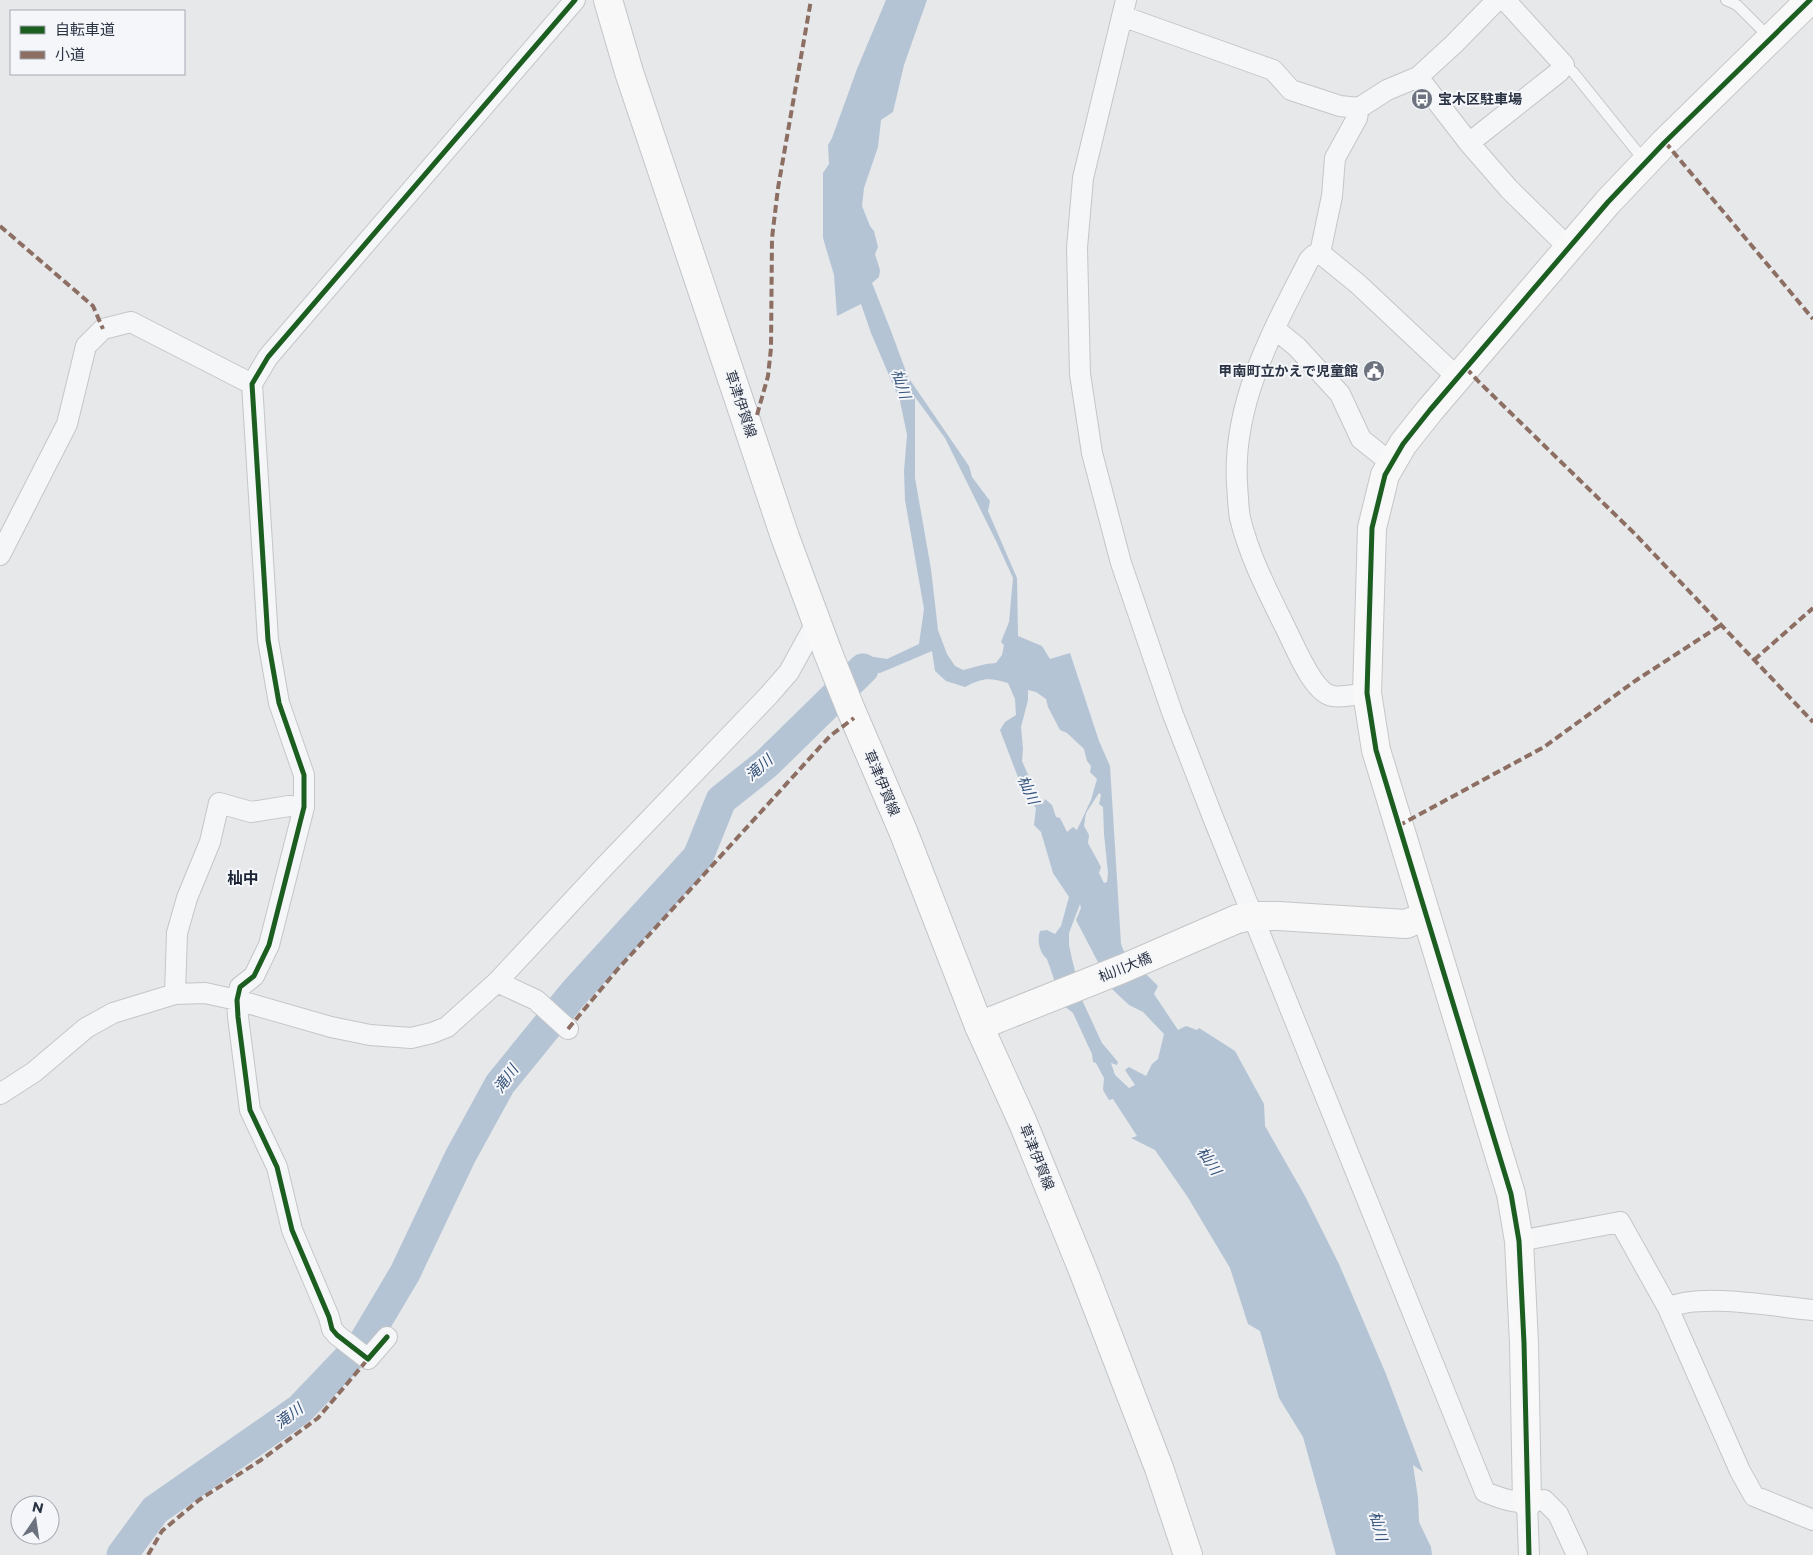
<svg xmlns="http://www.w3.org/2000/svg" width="1813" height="1555" font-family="Montserrat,'Noto Sans JP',sans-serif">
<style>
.water{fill:#b4c4d5;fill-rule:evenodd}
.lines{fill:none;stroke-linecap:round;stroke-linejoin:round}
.river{stroke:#b4c4d5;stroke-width:31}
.lane-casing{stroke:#c4c6c8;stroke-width:12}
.street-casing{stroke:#c4c6c8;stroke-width:22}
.secondary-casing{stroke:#c4c6c8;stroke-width:30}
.primary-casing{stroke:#c2c5c8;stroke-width:30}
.lane{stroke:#f5f6f7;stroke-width:10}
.street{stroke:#f5f6f7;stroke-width:20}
.secondary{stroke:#f8f8f8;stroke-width:28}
.primary{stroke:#f8f8f8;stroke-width:28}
.quiet{stroke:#8d6e63;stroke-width:4;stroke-dasharray:8 4;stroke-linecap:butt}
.cycleway-casing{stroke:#f4f6f9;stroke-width:8}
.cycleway{stroke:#1b5e20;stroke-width:5}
.labels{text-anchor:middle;stroke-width:4;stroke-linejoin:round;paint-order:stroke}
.poi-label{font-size:14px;font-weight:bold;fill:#2b3445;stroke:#f4f6f9;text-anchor:start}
.street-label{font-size:14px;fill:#2b3445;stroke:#f4f6f9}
.water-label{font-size:15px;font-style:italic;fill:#34527a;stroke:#f4f6f9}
.quarter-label{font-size:16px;font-weight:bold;fill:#1d2536;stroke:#f4f6f9}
</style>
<rect width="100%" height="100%" fill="#e6e8ea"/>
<!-- water -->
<path class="water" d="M 886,0 L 927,0 L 904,65 L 893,112 L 881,120 L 878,147 L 864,188 L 862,206 L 870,226 L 874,231 L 878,247 L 875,254 L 880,270 L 879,277 L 872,283 L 891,331 L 908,377 L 969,466 L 972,477 L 990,501 L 988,511 L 1017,578 L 1018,636 L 1042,646 L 1050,659 L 1070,653 L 1099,741 L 1110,766 L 1121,944 L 1127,959 L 1146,974 L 1158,986 L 1154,994 L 1178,1030 L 1186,1026 L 1197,1030 L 1199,1028 L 1235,1051 L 1264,1104 L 1265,1126 L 1305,1196 L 1339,1264 L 1386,1374 L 1423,1472 L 1413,1465 L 1418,1498 L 1419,1522 L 1431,1547 L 1432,1555 L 1336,1555 L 1303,1437 L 1279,1398 L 1260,1331 L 1248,1324 L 1230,1268 L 1187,1196 L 1155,1150 L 1131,1138 L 1137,1136 L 1113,1099 L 1109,1100 L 1103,1090 L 1104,1078 L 1096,1063 L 1093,1062 L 1092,1054 L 1073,1013 L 1063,1005 L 1047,959 C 1039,952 1037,940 1040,931 L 1047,930 L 1055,934 L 1061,926 L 1069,897 L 1053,873 L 1041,832 L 1034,825 L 1036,808 L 1024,793 L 1000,730 L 1005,722 L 1016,715 L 1015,699 L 1008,683 C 989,677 982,678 965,687 L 946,681 L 935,671 L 932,651 L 880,673 L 866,672 L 831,707 L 833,691 L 868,656 L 887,659 L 919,644 L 924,609 L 905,500 L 904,471 L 907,435 L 900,401 L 871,333 L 861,304 L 837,316 L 834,275 L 823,238 L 823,173 L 829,164 L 828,145 L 832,138 L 857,69 ZM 915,397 L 945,438 L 997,543 L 1013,578 L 1009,622 L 1001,642 L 1004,645 L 1002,655 L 996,663 L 986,664 L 963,670 L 955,666 L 947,654 L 938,630 L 931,569 L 915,478 ZM 1028,690 L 1036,692 L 1046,699 L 1048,707 L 1060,730 L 1067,733 L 1084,749 L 1087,761 L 1091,766 L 1090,772 L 1097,779 L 1091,800 L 1077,830 L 1073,827 L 1067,832 L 1060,818 L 1056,817 L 1052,805 L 1045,799 L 1043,804 L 1035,801 L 1029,788 L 1029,777 L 1022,761 L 1023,749 L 1021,727 L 1028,700 ZM 1099,793 L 1101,795 L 1099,804 L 1103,807 L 1104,834 L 1108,873 L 1107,882 L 1104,883 L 1099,873 L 1101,867 L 1088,843 L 1089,835 L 1084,826 L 1086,813 ZM 1080,904 L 1081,908 L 1076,920 L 1112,989 L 1129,1005 L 1143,1012 L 1164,1034 L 1158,1059 L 1152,1064 L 1146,1076 L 1129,1067 L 1125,1070 L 1135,1085 L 1129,1088 L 1115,1075 L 1111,1063 L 1117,1065 L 1118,1062 L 1102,1043 L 1082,1000 L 1072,959 L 1069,945 L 1069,933 Z"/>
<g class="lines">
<!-- river -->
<path class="river" d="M 122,1555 L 155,1510 L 300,1409 L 364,1342 L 405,1273 L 460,1157 L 500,1084 L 574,993 L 698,857 L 721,800 L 766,764 L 863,669"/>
<!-- lane casing -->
<g class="lane-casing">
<path id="lane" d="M 1726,0 L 1737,5 L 1762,30
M 1564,65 L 1573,72 L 1639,154"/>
</g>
<!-- street casing -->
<g class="street-casing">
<path id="street" d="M 1126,0 L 1083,178 L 1077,248 L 1080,374 L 1092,453 L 1121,563 L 1172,712 L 1214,820 L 1485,1492 C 1509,1502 1519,1504 1544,1500 L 1558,1514 L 1577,1555
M 1122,16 L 1273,70 L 1291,90 L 1340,106 L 1359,108
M 1418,77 L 1469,143 L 1509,189 L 1569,248
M 1469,143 L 1559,72 L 1564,65 L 1505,0
M 1320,253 L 1314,255 L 1309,260 C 1273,330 1232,403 1237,484 C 1238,496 1238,507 1240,518 C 1250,559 1270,596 1288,633 C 1296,649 1314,694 1333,696 C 1343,698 1356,694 1367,693
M 1320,253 L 1332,196 L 1335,158 L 1357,118 L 1359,108 L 1387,90 L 1418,77 L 1454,44 L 1497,0
M 1320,253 L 1358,284 L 1458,378
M 1275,329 L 1297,347 L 1340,394 L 1361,439 L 1391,463
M 0,555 L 67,424 L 86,346 L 103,329 L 131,322 L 252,384
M 497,982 L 536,1000 L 568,1029
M 175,994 L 177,933 L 187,898 L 210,842 L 219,803 L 251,812 L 289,806 L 304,807
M 0,1094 L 34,1072 L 86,1028 L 113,1013 L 175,994 L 205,993 L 237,1000 L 331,1027 L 370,1035 L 411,1038 L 432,1033 L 447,1027 L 497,982 L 604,867 L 769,695 L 789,672 L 817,621
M 1519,1241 L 1620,1222 L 1668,1308 L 1740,1471 L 1754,1496 L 1813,1520
M 1668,1308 C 1700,1292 1776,1307 1813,1310
M 387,1337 L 368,1359 L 337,1335 L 332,1329 L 329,1317 L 292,1230 L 277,1167 L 250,1110 L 238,1017 L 237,1000 L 240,987 L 254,976 L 269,945 L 304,807 L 304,775 L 279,703 L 268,640 L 252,384 L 268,357 L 575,0
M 1527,1503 L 1529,1555"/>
</g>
<!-- secondary casing -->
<g class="secondary-casing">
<path id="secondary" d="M 979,1026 L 1122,969 L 1237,919 L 1251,916 L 1278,916 L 1406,924 L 1426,916
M 1527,1503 L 1524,1343 L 1519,1241 L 1511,1194 L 1376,750 L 1367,693 L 1372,528 L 1385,475 L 1403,444 L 1430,410 L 1608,202 L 1665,142 L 1810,0"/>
</g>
<!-- primary casing -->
<g class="primary-casing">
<path id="primary" d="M 608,0 L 629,72 L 785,537 L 828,653 L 851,710 L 903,831 L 979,1026 L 1023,1123 L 1084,1273 L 1159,1468 L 1188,1555"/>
</g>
<!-- lane -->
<use href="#lane" class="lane"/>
<!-- street -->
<use href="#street" class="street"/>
<!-- secondary -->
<use href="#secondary" class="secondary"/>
<!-- primary -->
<use href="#primary" class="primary"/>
<!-- quiet -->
<path class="quiet" d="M 1665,142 L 1813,319
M 0,226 L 93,306 L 103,329
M 1466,368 L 1479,382 L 1635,534 L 1813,722
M 757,415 L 768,376 L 771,348 L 772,238 L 778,188 L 811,0
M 1754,660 L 1813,608
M 1398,826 L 1544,747 L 1635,681 L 1721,625
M 568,1029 L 617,970 L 830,736 L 854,718
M 148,1555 L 162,1531 L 199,1500 L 261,1460 L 318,1418 L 368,1359"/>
<!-- cycleway casing -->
<g class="cycleway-casing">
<path id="cycleway" d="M 387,1337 L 368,1359 L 337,1335 L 332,1329 L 329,1317 L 292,1230 L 277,1167 L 250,1110 L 238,1017 L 237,1000 L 240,987 L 254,976 L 269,945 L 304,807 L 304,775 L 279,703 L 268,640 L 252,384 L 268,357 L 575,0
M 1529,1555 L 1524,1343 L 1519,1241 L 1511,1194 L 1376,750 L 1367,693 L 1372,528 L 1385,475 L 1403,444 L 1430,410 L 1608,202 L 1665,142 L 1810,0"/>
</g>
<!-- cycleway -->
<use href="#cycleway" class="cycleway"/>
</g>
<!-- icons -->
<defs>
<g id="bus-disc" transform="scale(1.125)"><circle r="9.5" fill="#6c737f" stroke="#f4f6f9"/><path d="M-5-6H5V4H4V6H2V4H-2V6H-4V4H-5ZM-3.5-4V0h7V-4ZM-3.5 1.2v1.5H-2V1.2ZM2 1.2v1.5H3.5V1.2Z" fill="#fff"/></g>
<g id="civic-disc" transform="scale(1.125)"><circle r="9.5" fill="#6c737f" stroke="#f4f6f9"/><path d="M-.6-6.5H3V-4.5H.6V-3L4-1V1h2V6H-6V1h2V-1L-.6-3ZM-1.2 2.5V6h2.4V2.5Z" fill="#fff"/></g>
</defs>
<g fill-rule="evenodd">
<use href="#bus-disc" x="1422" y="99"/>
<use href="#civic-disc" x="1374" y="371"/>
</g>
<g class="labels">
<!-- poi labels -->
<g class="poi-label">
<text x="1438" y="104">宝木区駐車場</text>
<text x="1358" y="376" text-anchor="end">甲南町立かえで児童館</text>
</g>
<!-- street labels -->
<g class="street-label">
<text transform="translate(741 404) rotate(71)" y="5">草津伊賀線</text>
<text transform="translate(882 783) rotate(67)" y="5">草津伊賀線</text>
<text transform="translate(1125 967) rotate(-22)" y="5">杣川大橋</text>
<text transform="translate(1037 1157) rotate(68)" y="5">草津伊賀線</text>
</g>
<!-- water labels -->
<g class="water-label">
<text transform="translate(901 384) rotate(72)" y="5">杣川</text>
<text transform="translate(759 768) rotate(-41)" y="5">滝川</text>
<text transform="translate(1028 790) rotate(65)" y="5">杣川</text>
<text transform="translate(506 1079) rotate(-54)" y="5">滝川</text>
<text transform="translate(1209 1161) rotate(56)" y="5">杣川</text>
<text transform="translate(289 1416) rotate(-37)" y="5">滝川</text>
<text transform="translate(1378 1526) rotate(75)" y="5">杣川</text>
</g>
<!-- quarter labels -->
<g class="quarter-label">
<text x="243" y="884">杣中</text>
</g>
</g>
<!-- legend -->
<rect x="10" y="10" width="175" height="65" fill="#f4f6f9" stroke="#a4a8b1"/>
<rect x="20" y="26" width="25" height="8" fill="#1b5e20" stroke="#a4a8b1"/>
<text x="55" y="35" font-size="15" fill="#2b3445">自転車道</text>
<rect x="20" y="51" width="25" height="8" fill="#8d6e63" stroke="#a4a8b1"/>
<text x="55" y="60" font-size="15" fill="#2b3445">小道</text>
<!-- north arrow -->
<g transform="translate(35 1520) rotate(13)"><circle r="24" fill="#f4f6f9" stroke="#a4a8b1"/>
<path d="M0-4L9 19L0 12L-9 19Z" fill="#6c737f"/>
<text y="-8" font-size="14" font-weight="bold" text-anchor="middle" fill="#2b3445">N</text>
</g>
</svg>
